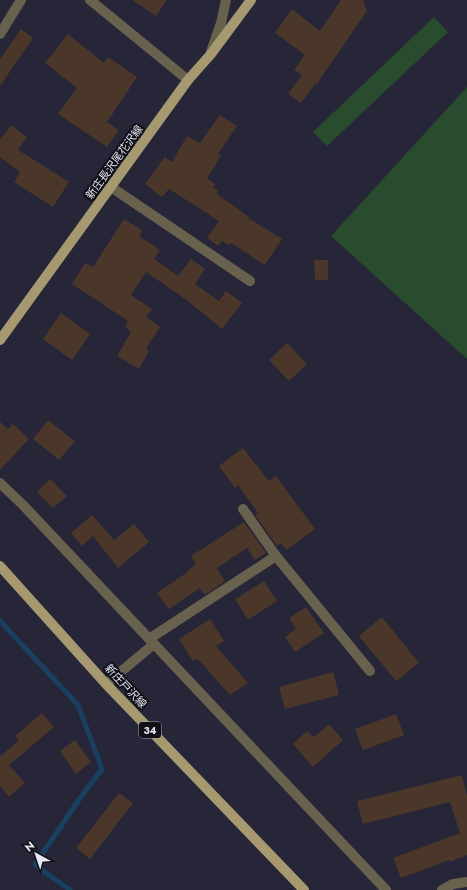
<svg xmlns="http://www.w3.org/2000/svg" width="467" height="890" font-family="Jost,'Noto Sans JP',sans-serif">
<style>
.green{fill:#284c2d}
.lines{fill:none;stroke-linecap:round;stroke-linejoin:round}
.stream{stroke:#1a4060;stroke-width:5}
.building{fill:#4a372a}
.minor{stroke:#67614d;stroke-width:10}
.major{stroke:#a6996f;stroke-width:10}
.labels{text-anchor:middle;stroke-width:4;stroke-linejoin:round;paint-order:stroke}
.shield{fill:#101018;stroke:#a6a6b1;stroke-width:1}
.shield-label{font-size:10px;font-weight:bold;fill:#e7e6f3}
.street-label{font-size:11px;fill:#e7e6f3;stroke:#101018}
</style>
<rect width="100%" height="100%" fill="#272538"/>
<!-- green -->
<path class="green" d="M 434,17 L 448,32 L 327,146 L 313,132 Z
M 467,87 L 467,359 L 331,236 Z"/>
<g class="lines">
<!-- stream -->
<path class="stream" d="M 0,621 L 78,705 L 102,769 L 80,798 L 35,865 L 70,890"/>
</g>
<!-- building -->
<path class="building" d="M 132,0 L 167,0 L 156,16 Z
M 341,0 L 363,0 L 367,11 L 316,85 L 315,84 L 301,103 L 288,94 L 302,75 L 294,70 L 305,55 L 275,33 L 292,9 L 320,31 Z
M 21,29 L 33,38 L 0,86 L 0,59 Z
M 68,34 L 104,63 L 108,57 L 137,77 L 107,122 L 119,130 L 107,147 L 58,114 L 77,88 L 45,63 Z
M 220,115 L 237,126 L 218,154 L 221,156 L 207,178 L 215,184 L 213,187 L 218,191 L 217,194 L 249,217 L 248,218 L 282,239 L 265,265 L 231,243 L 229,245 L 222,241 L 218,246 L 207,238 L 219,221 L 169,189 L 162,197 L 145,184 L 165,157 L 172,162 L 187,136 L 200,143 Z
M 11,125 L 27,137 L 18,150 L 69,182 L 53,207 L 14,182 L 20,172 L 0,157 L 0,140 Z
M 124,219 L 142,230 L 140,237 L 160,250 L 154,259 L 178,276 L 191,259 L 205,269 L 195,284 L 219,301 L 226,291 L 242,303 L 222,329 L 188,301 L 146,272 L 131,295 L 152,309 L 146,317 L 160,327 L 146,348 L 149,351 L 139,369 L 117,356 L 131,332 L 125,327 L 128,321 L 72,284 L 85,263 L 93,267 Z
M 314,260 L 328,260 L 328,280 L 315,280 Z
M 61,313 L 90,334 L 72,360 L 43,339 Z
M 287,343 L 307,364 L 289,381 L 269,360 Z
M 48,420 L 75,441 L 59,460 L 33,439 Z
M 0,422 L 8,429 L 13,424 L 29,439 L 0,470 Z
M 243,448 L 269,481 L 276,476 L 315,529 L 286,550 L 281,543 L 277,546 L 255,515 L 258,513 L 238,485 L 235,488 L 219,466 Z
M 50,479 L 67,496 L 53,508 L 37,492 Z
M 92,515 L 114,540 L 134,524 L 149,542 L 118,568 L 93,536 L 82,546 L 71,533 Z
M 244,522 L 266,553 L 255,560 L 247,548 L 217,568 L 225,581 L 205,595 L 200,588 L 169,609 L 157,593 L 189,571 L 188,570 L 196,564 L 191,556 Z
M 264,581 L 277,601 L 248,620 L 235,599 Z
M 306,607 L 324,633 L 295,652 L 285,637 L 296,629 L 289,618 Z
M 382,617 L 419,663 L 396,681 L 359,636 Z
M 210,619 L 224,641 L 216,646 L 248,683 L 230,695 L 197,658 L 193,661 L 179,639 Z
M 333,672 L 339,695 L 285,709 L 279,687 Z
M 42,713 L 54,727 L 9,765 L 25,783 L 9,797 L 0,786 L 0,755 L 1,756 L 19,740 L 15,736 Z
M 396,714 L 404,735 L 363,750 L 355,729 Z
M 329,724 L 343,740 L 313,767 L 293,744 L 307,731 L 314,737 Z
M 75,740 L 91,762 L 76,774 L 60,751 Z
M 462,775 L 467,796 L 467,855 L 450,862 L 449,860 L 401,878 L 393,858 L 460,833 L 450,802 L 363,824 L 357,801 Z
M 119,793 L 133,803 L 90,859 L 76,848 Z"/>
<g class="lines">
<!-- minor -->
<path class="minor" d="M 90,0 L 188,80
M 0,34 L 21,0
M 211,52 L 221,23 L 226,0
M 111,187 L 250,281
M 0,483 L 23,505 L 386,890
M 243,509 L 276,556 L 370,671
M 149,639 L 276,556
M 106,684 L 154,644
M 442,890 L 453,884 L 467,882"/>
<!-- major -->
<path class="major" d="M 0,340 L 188,80 L 211,54 L 251,0
M 0,566 L 106,684 L 304,890"/>
</g>
<g class="labels">
<!-- shield labels -->
<rect class="shield" x="139" y="722" width="22" height="16" rx="3"/>
<g class="shield-label">
<text x="150" y="734">34</text>
</g>
<!-- street labels -->
<g class="street-label">
<text transform="translate(114 162) rotate(-54)" y="4">新庄長沢尾花沢線</text>
<text transform="translate(126 686) rotate(47)" y="4">新庄戸沢線</text>
</g>
</g>
<!-- north arrow -->
<g transform="translate(36 854) rotate(320)" stroke="#101018" stroke-width="3" paint-order="stroke">
<path d="M0-3L7 15L0 10L-7 15Z" fill="#e7e6f3"/>
<text y="-6" font-size="11" font-weight="bold" text-anchor="middle" fill="#e7e6f3">N</text>
</g>
</svg>
